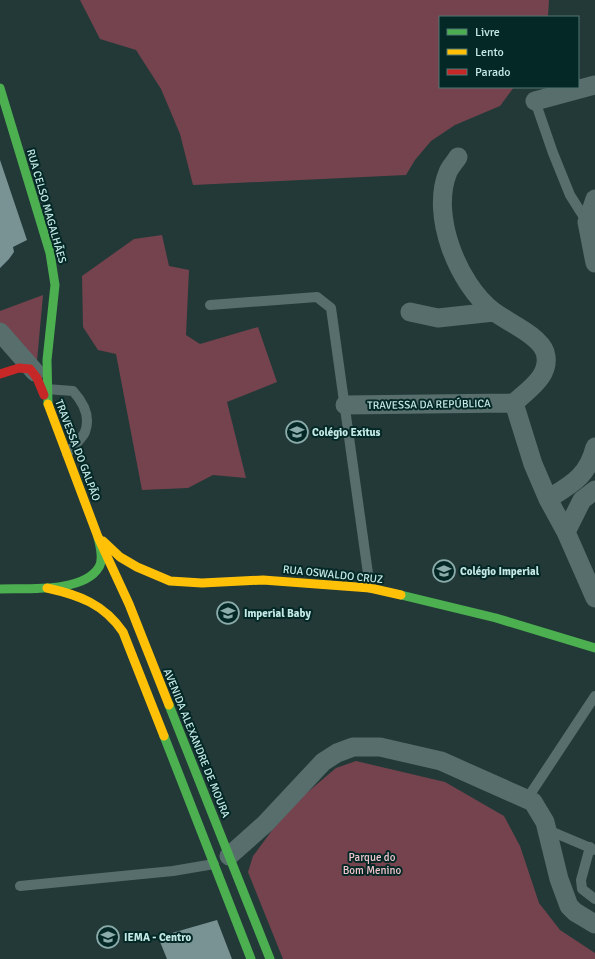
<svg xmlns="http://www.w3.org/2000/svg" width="595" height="959" font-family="Signika,sans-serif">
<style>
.green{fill:#75434d}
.building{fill:#799294}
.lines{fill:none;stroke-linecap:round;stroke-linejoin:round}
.lane{stroke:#576e6c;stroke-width:10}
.street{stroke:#576e6c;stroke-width:19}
.fast{stroke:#4caf50;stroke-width:9}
.slow{stroke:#ffc107;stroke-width:9}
.jam{stroke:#c62828;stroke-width:9}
.labels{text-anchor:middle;stroke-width:4;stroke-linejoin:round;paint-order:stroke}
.street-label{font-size:11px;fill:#c4eae7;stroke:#042826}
.poi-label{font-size:11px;font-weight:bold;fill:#c4eae7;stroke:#042826;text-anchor:start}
.park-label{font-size:11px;fill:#f2c6cc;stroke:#042826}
</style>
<rect width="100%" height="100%" fill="#223938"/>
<!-- green -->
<path class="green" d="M 80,0 L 549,0 L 548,17 L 440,17 L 440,87 L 514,87 L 500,106 L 455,125 L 431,141 L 415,160 L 406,175 L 193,185 L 180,134 L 161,89 L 136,50 L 100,39 Z
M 162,235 L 169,266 L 189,270 L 186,335 L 200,344 L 258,327 L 277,382 L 227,402 L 246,478 L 213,475 L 188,488 L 142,490 L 116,354 L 98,350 L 83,327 L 82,276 L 134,239 Z
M 43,295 L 37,361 L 0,324 L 0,311 Z
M 356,761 L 445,782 L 504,816 L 520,846 L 539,903 L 560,930 L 595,953 L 595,959 L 283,959 L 248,872 L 253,856 L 273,829 L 303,796 L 336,768 Z"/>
<!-- building -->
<path class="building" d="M 0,160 L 27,240 L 13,247 L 14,252 L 9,259 L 0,268 Z
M 217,920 L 232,959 L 167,959 L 158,937 Z"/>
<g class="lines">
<!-- lane -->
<path class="lane" d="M 535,101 L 553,153 L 570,195 L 587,222
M 210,305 L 317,297 L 331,308 L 370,588
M 46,389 L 73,391 C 83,402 91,416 85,432 C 82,439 72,447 67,454
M 527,799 L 595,696
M 548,830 L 595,850
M 590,847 L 581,880 L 582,889 L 595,899
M 20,886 L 173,871 L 214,864"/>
<!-- street -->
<path class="street" d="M 535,101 L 595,85
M 458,157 C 455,162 450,167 448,172 C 430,215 458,284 493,311 C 507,322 539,335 545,352 C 552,375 529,389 514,403
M 595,199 L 587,222 L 595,263
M 410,312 L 438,318 L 494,312
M 0,332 L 35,372
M 514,403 L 533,464 L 548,499 L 566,532 L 595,598
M 345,405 L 514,403
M 548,499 C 572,484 588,476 595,447
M 566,532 L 582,500 L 595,490
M 229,856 L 265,824 L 323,762 L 337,753 L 353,747 L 380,747 L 441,761 L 533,802 L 545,822 L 559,879 L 569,906 L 575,912 L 595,924"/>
<!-- fast -->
<path class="fast" d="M 0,88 L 50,253 L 55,285 L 47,360 L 48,404
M 0,589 C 26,588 84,593 99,567 C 104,559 100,546 98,537
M 401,595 L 496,618 L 595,648
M 169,705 L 270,959
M 164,736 L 251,959"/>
<!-- slow -->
<path class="slow" d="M 48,404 L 98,537 L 129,604 L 169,705
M 103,541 L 120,557 L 137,567 L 170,581 L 202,583 L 263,580 L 370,588 L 401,595
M 47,588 C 79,595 104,604 123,632 L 164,736"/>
<!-- jam -->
<path class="jam" d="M 0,374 L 19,368 L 30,369 L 37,378 L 44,395"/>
</g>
<!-- icons -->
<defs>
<g id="school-ring" transform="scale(1.15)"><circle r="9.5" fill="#042826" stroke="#8bacaa" stroke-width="1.5"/><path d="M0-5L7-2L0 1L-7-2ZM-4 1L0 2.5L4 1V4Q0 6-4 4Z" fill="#8bacaa"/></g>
</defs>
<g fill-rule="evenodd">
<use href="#school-ring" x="297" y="432"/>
<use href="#school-ring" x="444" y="571"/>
<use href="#school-ring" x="228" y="613"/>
<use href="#school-ring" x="108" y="937"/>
</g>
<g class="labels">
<!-- street labels -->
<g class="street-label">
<text transform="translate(47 206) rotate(74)" y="4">RUA CELSO MAGALHÃES</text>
<text transform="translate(429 404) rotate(-1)" y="4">TRAVESSA DA REPÚBLICA</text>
<text transform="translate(78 450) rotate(69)" y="4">TRAVESSA DO GALPÃO</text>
<text transform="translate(333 574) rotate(6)" y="4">RUA OSWALDO CRUZ</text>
<text transform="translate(197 743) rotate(68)" y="4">AVENIDA ALEXANDRE DE MOURA</text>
</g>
<!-- poi labels -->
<g class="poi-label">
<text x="312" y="436">Colégio Exitus</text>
<text x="460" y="575">Colégio Imperial</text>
<text x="244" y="617">Imperial Baby</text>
<text x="124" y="941">IEMA - Centro</text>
</g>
<!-- park labels -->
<g class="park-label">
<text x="372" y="861">Parque do<tspan x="372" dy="13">Bom Menino</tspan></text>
</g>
</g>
<!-- legend -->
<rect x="439" y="16" width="140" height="72" fill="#042826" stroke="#517673"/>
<rect x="447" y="29" width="20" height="6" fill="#4caf50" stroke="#517673"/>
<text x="475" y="36" font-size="12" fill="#c4eae7">Livre</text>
<rect x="447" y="49" width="20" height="6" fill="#ffc107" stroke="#517673"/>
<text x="475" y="56" font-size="12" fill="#c4eae7">Lento</text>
<rect x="447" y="69" width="20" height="6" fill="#c62828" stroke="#517673"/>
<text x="475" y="76" font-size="12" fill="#c4eae7">Parado</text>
</svg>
